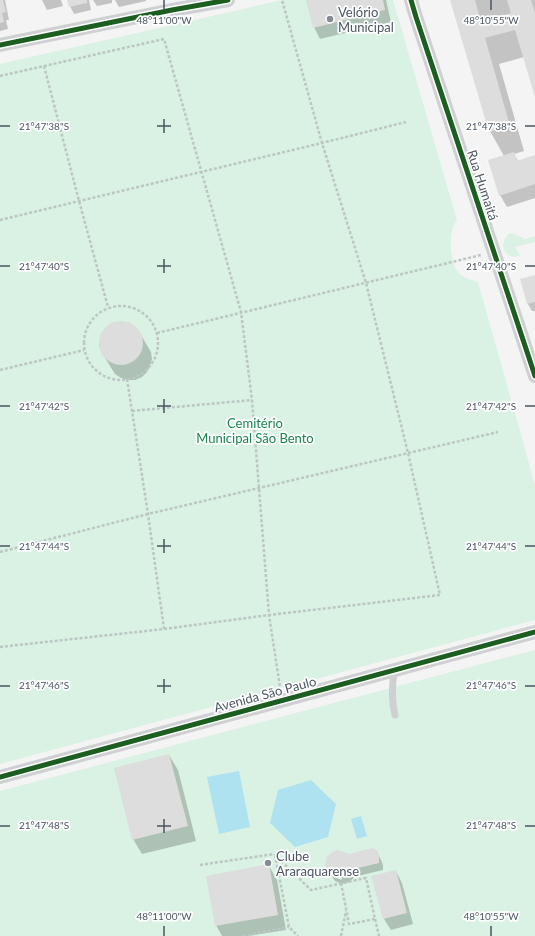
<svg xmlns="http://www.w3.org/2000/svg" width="535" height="936" viewBox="0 0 535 936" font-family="Lato,sans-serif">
<rect width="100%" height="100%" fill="#f4f4f4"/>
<path fill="#d9f2e3" d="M282 0H393L457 220C455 223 452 227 452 231 449 242 451 263 458 272 463 278 471 280 478 282L535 485V620L0 764V64Z
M510 233H512L525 239 535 236V242L515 247 520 256C504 260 497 243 510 233Z
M535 650V936H0V791Z"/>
<path fill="#aee2f0" d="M239 771 250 827 219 834 207 777Z
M311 780 336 804 328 837 295 847 270 823 278 790Z
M361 816 367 836 357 839 351 819Z"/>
<path fill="#0003" d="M0 0H5L9 20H6L8 29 0 31Z
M42 0H61L63 6 47 10Z
M68 0H89L91 10 74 14 70 6Z
M93 0H112V3L97 6Z
M115 0H146V1L119 7Z
M307 0H386L391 22 320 39 314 27Z
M451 0H535V95L524 57 499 64 524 151 514 154 518 161 535 156V198L507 207 500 195 504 156 490 131Z
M535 276V311H532L528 304Z
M119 322H127L133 325 138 330 151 352 152 359 150 366 147 372 142 377 135 380H128L121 378 115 374 102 353 99 346 100 339 102 333 107 327 112 323Z
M169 755 178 770 196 841 142 854 133 839Z
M377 852 381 860 383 865V870L354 877 350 882 342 884 335 881 331 875 341 880 342 878 329 872 349 855Z
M269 866 277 880 286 930 248 936H222L216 925Z
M396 871 402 883 413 924 391 930 384 919Z"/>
<path fill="#ddddde" d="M0 0H3L6 12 2 13 4 22 0 23Z
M67 0H87V3L69 7Z
M306 0H383L385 10 313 28Z
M450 0H475L481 22 511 13 507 0H531L535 13V97L515 30 485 38 510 126 489 132Z
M514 152 517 161 535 155V184L499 196 488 160Z
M535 275V302L527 304 520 279Z
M99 343a22 22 0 1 1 44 0a22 22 0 1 1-44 0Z
M169 754 188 826 132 840 114 768Z
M373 848 378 851 379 857V863L350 870 345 875 341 877H337L333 876 329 873 327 870 325 865 327 857 330 854 334 851 338 850 342 851 349 854Z
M269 864 278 915 215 926 206 876Z
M396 870 407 913 383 919 371 876Z"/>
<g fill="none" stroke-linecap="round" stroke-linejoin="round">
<path stroke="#bcc7c4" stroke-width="2.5" stroke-dasharray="3 2" stroke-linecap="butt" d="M44 66 79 201 108 307
M0 76 164 39 241 312 252 400 269 615 280 687
M0 220 322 143 406 122
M84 343a37 37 0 1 1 74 0a37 37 0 1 1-74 0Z
M157 333 481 255
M0 370 84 350
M127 379 148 514 164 629
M132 411 252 400
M0 552 148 514 259 488 498 432
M0 647 164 629 269 615 440 595 408 453 366 283 322 143 282 0
M275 855 289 927 298 936
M200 865 274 854 311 890 366 878 375 919 349 924 341 883
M375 919 379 936
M243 936 289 927
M341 936 346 911"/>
<path stroke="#ced0d2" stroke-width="7" d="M394 671C392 686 391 700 395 715"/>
<path stroke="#ced0d2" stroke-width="14" d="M411 0 416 17 535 376
M0 45 172 10 228 0
M0 777 535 632"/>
<defs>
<path id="cycleway" d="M411 0 416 17 535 376
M0 45 172 10 228 0
M0 777 535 632"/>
</defs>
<use href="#cycleway" stroke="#fff" stroke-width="8"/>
<use href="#cycleway" stroke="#1b5e20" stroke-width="5"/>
</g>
<path fill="none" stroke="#4a5661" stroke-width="1.5" d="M164 0V10M491 0V10M164 119V133M0 126H10M157 126H171M525 126H535M164 259V273M0 266H10M157 266H171M525 266H535M164 399V413M0 406H10M157 406H171M525 406H535M164 539V553M0 546H10M157 546H171M525 546H535M164 679V693M0 686H10M157 686H171M525 686H535M164 819V833M0 826H10M157 826H171M525 826H535M164 926V936M491 926V936"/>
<g fill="#868d94" stroke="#fff" stroke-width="1.5">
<circle cx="330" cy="19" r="4"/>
<circle cx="268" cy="863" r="4"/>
</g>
<g text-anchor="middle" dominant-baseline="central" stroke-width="3.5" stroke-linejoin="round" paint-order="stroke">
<g font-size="13" fill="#4a5661" stroke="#fff" text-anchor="start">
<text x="338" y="12">Velório<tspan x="338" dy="15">Municipal</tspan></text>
<text x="276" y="856">Clube<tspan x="276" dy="15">Araraquarense</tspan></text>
</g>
<g font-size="13" fill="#4a5661" stroke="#fff">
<text transform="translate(483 185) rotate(72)">Rua Humaitá</text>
<text transform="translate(265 694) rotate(-15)">Avenida São Paulo</text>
</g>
<g font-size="13" fill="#17864f" stroke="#fff">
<text x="255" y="423">Cemitério<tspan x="255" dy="15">Municipal São Bento</tspan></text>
</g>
</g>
<g font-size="10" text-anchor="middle" fill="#4a5661" stroke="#fff" stroke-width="3.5" stroke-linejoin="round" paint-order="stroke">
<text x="164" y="24">48°11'00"W</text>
<text x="491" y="24">48°10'55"W</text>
<text x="44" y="130">21°47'38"S</text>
<text x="491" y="130">21°47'38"S</text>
<text x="44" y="270">21°47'40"S</text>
<text x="491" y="270">21°47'40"S</text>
<text x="44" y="410">21°47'42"S</text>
<text x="491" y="410">21°47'42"S</text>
<text x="44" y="550">21°47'44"S</text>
<text x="491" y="550">21°47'44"S</text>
<text x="44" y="689">21°47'46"S</text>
<text x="491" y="689">21°47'46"S</text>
<text x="44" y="829">21°47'48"S</text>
<text x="491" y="829">21°47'48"S</text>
<text x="164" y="920">48°11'00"W</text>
<text x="491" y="920">48°10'55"W</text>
</g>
</svg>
